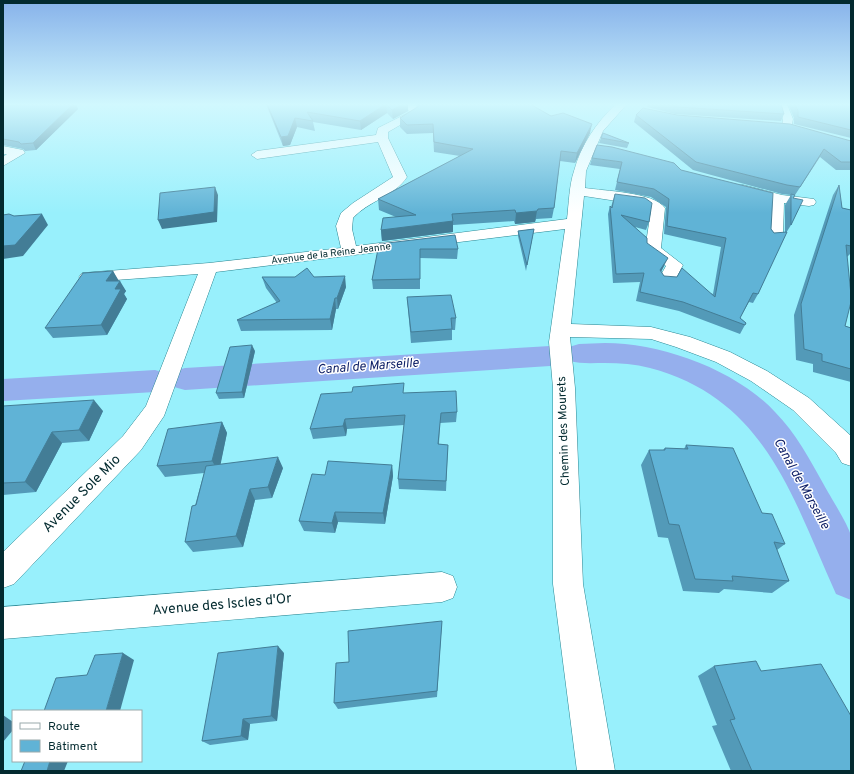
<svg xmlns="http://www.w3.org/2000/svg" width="854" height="774" viewBox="0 0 854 774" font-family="Overpass,sans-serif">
<rect width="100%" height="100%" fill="#98f0fc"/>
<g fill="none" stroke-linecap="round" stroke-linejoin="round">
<path fill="#95afed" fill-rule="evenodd" d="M605 343C662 343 736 370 775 412 796 433 810 460 824 485 830 496 849 526 851 536 854 554 851 582 851 600L836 594C792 497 766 399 650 368 635 364 620 363 605 363 592 363 581 364 569 361L564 354 569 347 579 344Z
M550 346 560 349 565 356 560 363 550 366 185 390 174 387 170 379 174 371 185 368Z
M155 370 166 373 170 381 166 389 155 392 3 401V379Z"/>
<defs>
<path id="minor" d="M404 104H415L421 113 388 132V138L407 177C395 196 368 201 353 218L352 229 356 246 567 219C569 203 569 186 574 171 581 145 596 123 616 104H627L603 131 586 171 585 188C604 191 654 192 665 208L661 248 683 265 673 284 667 285 661 284 658 280 666 266 645 250 651 210 643 205 584 196 571 324 651 327 690 337 730 352 767 371 809 398 851 436V466L842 463 836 453 793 410 751 381 716 362 676 347 651 339 570 337 575 388 583 584 615 771H577L553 584V388L549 342 565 229 216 272 164 416 141 450 14 584 3 588V552L123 436 146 406 198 274 88 282 82 281 79 277 82 273 209 263 341 248 336 226 341 213 353 203 393 177 378 142 257 159 251 155 257 151 376 135 378 128 410 112Z
M777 104H787L793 119 791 129H783L782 127 783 119Z
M3 146 23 150 25 153 3 166V157L7 154H3Z
M743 185 782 195 814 199 816 202 814 205 809 206 784 203 783 237 781 240H769L767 237 770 200 738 192 736 189 738 186Z
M442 572 453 576 457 587 453 598 442 602 3 639V607Z"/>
</defs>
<use href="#minor" stroke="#2a8793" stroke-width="1"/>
<use href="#minor" fill="#fff" fill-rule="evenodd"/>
</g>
<path fill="#539ab8" d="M266 104H408V111L393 119 387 113 361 130 313 122 315 131 297 127 290 145 283 146Z
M417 104H530L551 116 590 133 575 163 560 161 554 208 552 218 536 219 535 222 515 224 514 221 453 225V232L382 241 381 230 396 217 379 210 378 199 460 156 434 152 433 133 407 134 400 127V118L418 107Z
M648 104H781L784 114 781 121 675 114 647 107Z
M788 104H851V138L794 124V118Z
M3 106 78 109 36 150 25 151 23 149 3 145V146Z
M636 115H677L851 141V170H836L820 157 795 195 794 198 791 225 786 233 758 294 753 303 749 302 740 318 746 323 740 334 679 311 636 301 640 282 613 283 608 214 610 206 611 207 615 194 649 222 646 230 635 227 647 243 664 266 661 272 664 276 713 294 721 247 664 234 666 207 651 197 615 190 620 169 590 165 592 158 681 170 771 229 774 233H785V205L791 195 782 194 693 170 634 122Z
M601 138 629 143 627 148 599 143Z
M839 185 842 208 851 210V253L847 257 845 326 851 328V382L813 372V364L796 360 794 315 833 195Z
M534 229 526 271 518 236V231Z
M379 244 458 249 457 259 420 258V289H373L372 280Z
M113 271 118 281 126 291 124 294 127 299 107 335 53 338 45 328Z
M262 277H314L346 287 338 309H336L332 330 241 331 237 320 277 303 266 288Z
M407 297 456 318 455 330H452V340L411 343Z
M255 351 244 398 219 399 216 393Z
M404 393 457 412 456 422 440 423 439 444 448 445 446 491 399 489 398 479 404 425 347 429 346 436 313 439 310 429Z
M3 406 103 411 89 441 62 443 36 492 3 495Z
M222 422 227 433 220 465 283 468 272 498 255 500 243 547 193 552 185 542 204 473 165 477 157 466Z
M686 445 762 513 785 544 777 550 789 581 772 593 724 589 719 593 683 591 668 538 658 537 641 465 649 450H663L665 448 684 449Z
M392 465 393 476 385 524 338 522 335 533 304 531 299 521 325 475Z
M442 621 437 697 338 709 334 703 349 662Z
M284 653 277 721 250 724 248 740 210 745 202 741Z
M714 666 761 671 851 771H731L712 726 717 725 698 676Z"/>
<path fill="#437d96" d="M73 104H76L78 109 36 150 33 143Z
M386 104 387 113 361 130 360 121Z
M404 104H408V111L393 119 392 110Z
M295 118 297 127 290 145 283 146 281 137Z
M592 124 590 133 575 163 577 153Z
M215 187 218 195 217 222 162 229 158 220Z
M537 211 535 222 515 224 516 213Z
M42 214 48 225 23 256 3 259V246Z
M453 221V232L382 241 381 230Z
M668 258 664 266 657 279 660 270Z
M113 271 119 281H106Z
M345 276 346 287 338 309 337 298Z
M120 281 126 291 124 294 127 299 107 335 101 325 115 289Z
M335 298 336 309 332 330 330 319Z
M252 345 255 351 244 398 242 392Z
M94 400 103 411 89 441 79 430Z
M345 419 347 429 346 436 343 426Z
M222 422 227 433 219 472 212 461Z
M52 432 62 443 36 492 25 482Z
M278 457 283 468 272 498 268 487Z
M392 465 393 476 385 524 383 513Z
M250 489 255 500 243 547 236 536Z
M335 512 338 522 335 533 332 523Z
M278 646 284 653 277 721 271 716Z
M123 653 134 660 120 711H106Z
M3 715 13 722V730L3 742Z
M243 719 250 724 248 740 241 736Z
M50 761H68L64 771H47Z"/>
<path fill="#60b3d6" stroke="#437d96" d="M35 104H73L33 143 21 144 19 142 3 139V106Z
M267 104H386L360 121 307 112 313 121 295 118 288 136 281 137Z
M386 104H404L392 110Z
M422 104H530L551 116 563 113 592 124 577 153 561 151 554 208 538 209 537 211 516 213 515 210 452 214 453 221 381 230 383 218 416 215 378 199 473 149 434 142 433 124 407 125 400 118Z
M668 104H781L784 114 678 107Z
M795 104H851V130L798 117V111Z
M643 108 677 115 790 124 851 141V162H841L824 149 800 187 787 185 696 162 636 115Z
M603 133 629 143 601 138Z
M597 145 612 147 674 163 681 170 773 193 771 229 774 233 787 232 758 294 753 293 740 318 746 323 745 325 683 302 640 292 644 273 616 274 610 206 612 208 615 194 645 198 652 203 649 222 621 215 647 238V243L668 258 660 270 664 276 677 277 682 268 715 297 726 238 667 226 669 199 654 189 617 182 622 162 592 158Z
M839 185 842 208 851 210V246L846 245 851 295V302L845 326 851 328V369L822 361V354L804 349 801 304Z
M215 187 214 212 158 220 160 193Z
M791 194 795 195 793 198 803 200 791 225Z
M9 214 14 216 42 214 15 245 3 246V215Z
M534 229 527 265 518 231Z
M455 235 458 249H420V279L372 280 379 244Z
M307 268 314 277 345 276 337 298H335L330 319 237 320 280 301 262 277H295Z
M113 271 106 281H120L115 289H121L101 325 45 328 83 273Z
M451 295 456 318H451L452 329 411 332 407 297Z
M252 345 242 392 216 393 230 347Z
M404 383 403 393 456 391 457 412 441 413 438 444 448 445 446 481 398 479 405 415 345 419 343 426 310 429 321 394 352 392 353 387Z
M94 400 79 430 52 432 25 482 3 483V406Z
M222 422 212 461 157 466 168 429Z
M686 445 733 448 762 513 772 514 785 544 774 542 789 581 732 576 733 581 695 579 679 525 669 524 649 450H665V448L688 449Z
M278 457 268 487 250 489 236 536 185 542 192 506 196 505 206 466Z
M328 461 392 465 383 513 335 512 332 523 299 521 312 474 325 475Z
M442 621 437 691 334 703 336 663 349 662 348 631Z
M278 646 271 716 243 719 241 736 202 741 218 653Z
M123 653 106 711H44L56 678 87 675 95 655Z
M756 661 761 671 821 664 851 716V771H752L730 720 735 719 714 666Z
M25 761H50L47 771H21Z"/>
<linearGradient id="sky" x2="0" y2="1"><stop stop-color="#87b2ea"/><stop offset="0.49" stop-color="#d1f8fe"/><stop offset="1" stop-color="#d1f8fe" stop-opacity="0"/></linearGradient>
<rect width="854" height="213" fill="url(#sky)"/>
<g text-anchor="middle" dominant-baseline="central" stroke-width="3" stroke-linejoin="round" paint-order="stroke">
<g font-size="10" fill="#032a2f" stroke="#fff">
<text transform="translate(331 254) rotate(-7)">Avenue de la Reine Jeanne</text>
</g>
<g font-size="12" fill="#032a2f" stroke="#fff">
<text transform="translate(564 431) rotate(-92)">Chemin des Mourets</text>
</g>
<g font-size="13" font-style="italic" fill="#0f2067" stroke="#fff">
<text transform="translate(368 367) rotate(-4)">Canal de Marseille</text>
<text transform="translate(801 484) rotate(61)">Canal de Marseille</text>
</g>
<g font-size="14" fill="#032a2f" stroke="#fff">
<text transform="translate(82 494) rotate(-45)">Avenue Sole Mio</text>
<text transform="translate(222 605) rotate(-5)">Avenue des Iscles d'Or</text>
</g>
</g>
<rect width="854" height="774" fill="none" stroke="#032a2f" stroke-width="8"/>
<rect x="12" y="710" width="130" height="52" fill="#ffffff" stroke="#9aaaac"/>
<rect x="20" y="723" width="20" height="6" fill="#ffffff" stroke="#9aaaac"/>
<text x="48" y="730" font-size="12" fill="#032a2f">Route</text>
<rect x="20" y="740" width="20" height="12" fill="#60b3d6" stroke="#9aaaac"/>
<text x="48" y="750" font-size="12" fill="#032a2f">Bâtiment</text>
</svg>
